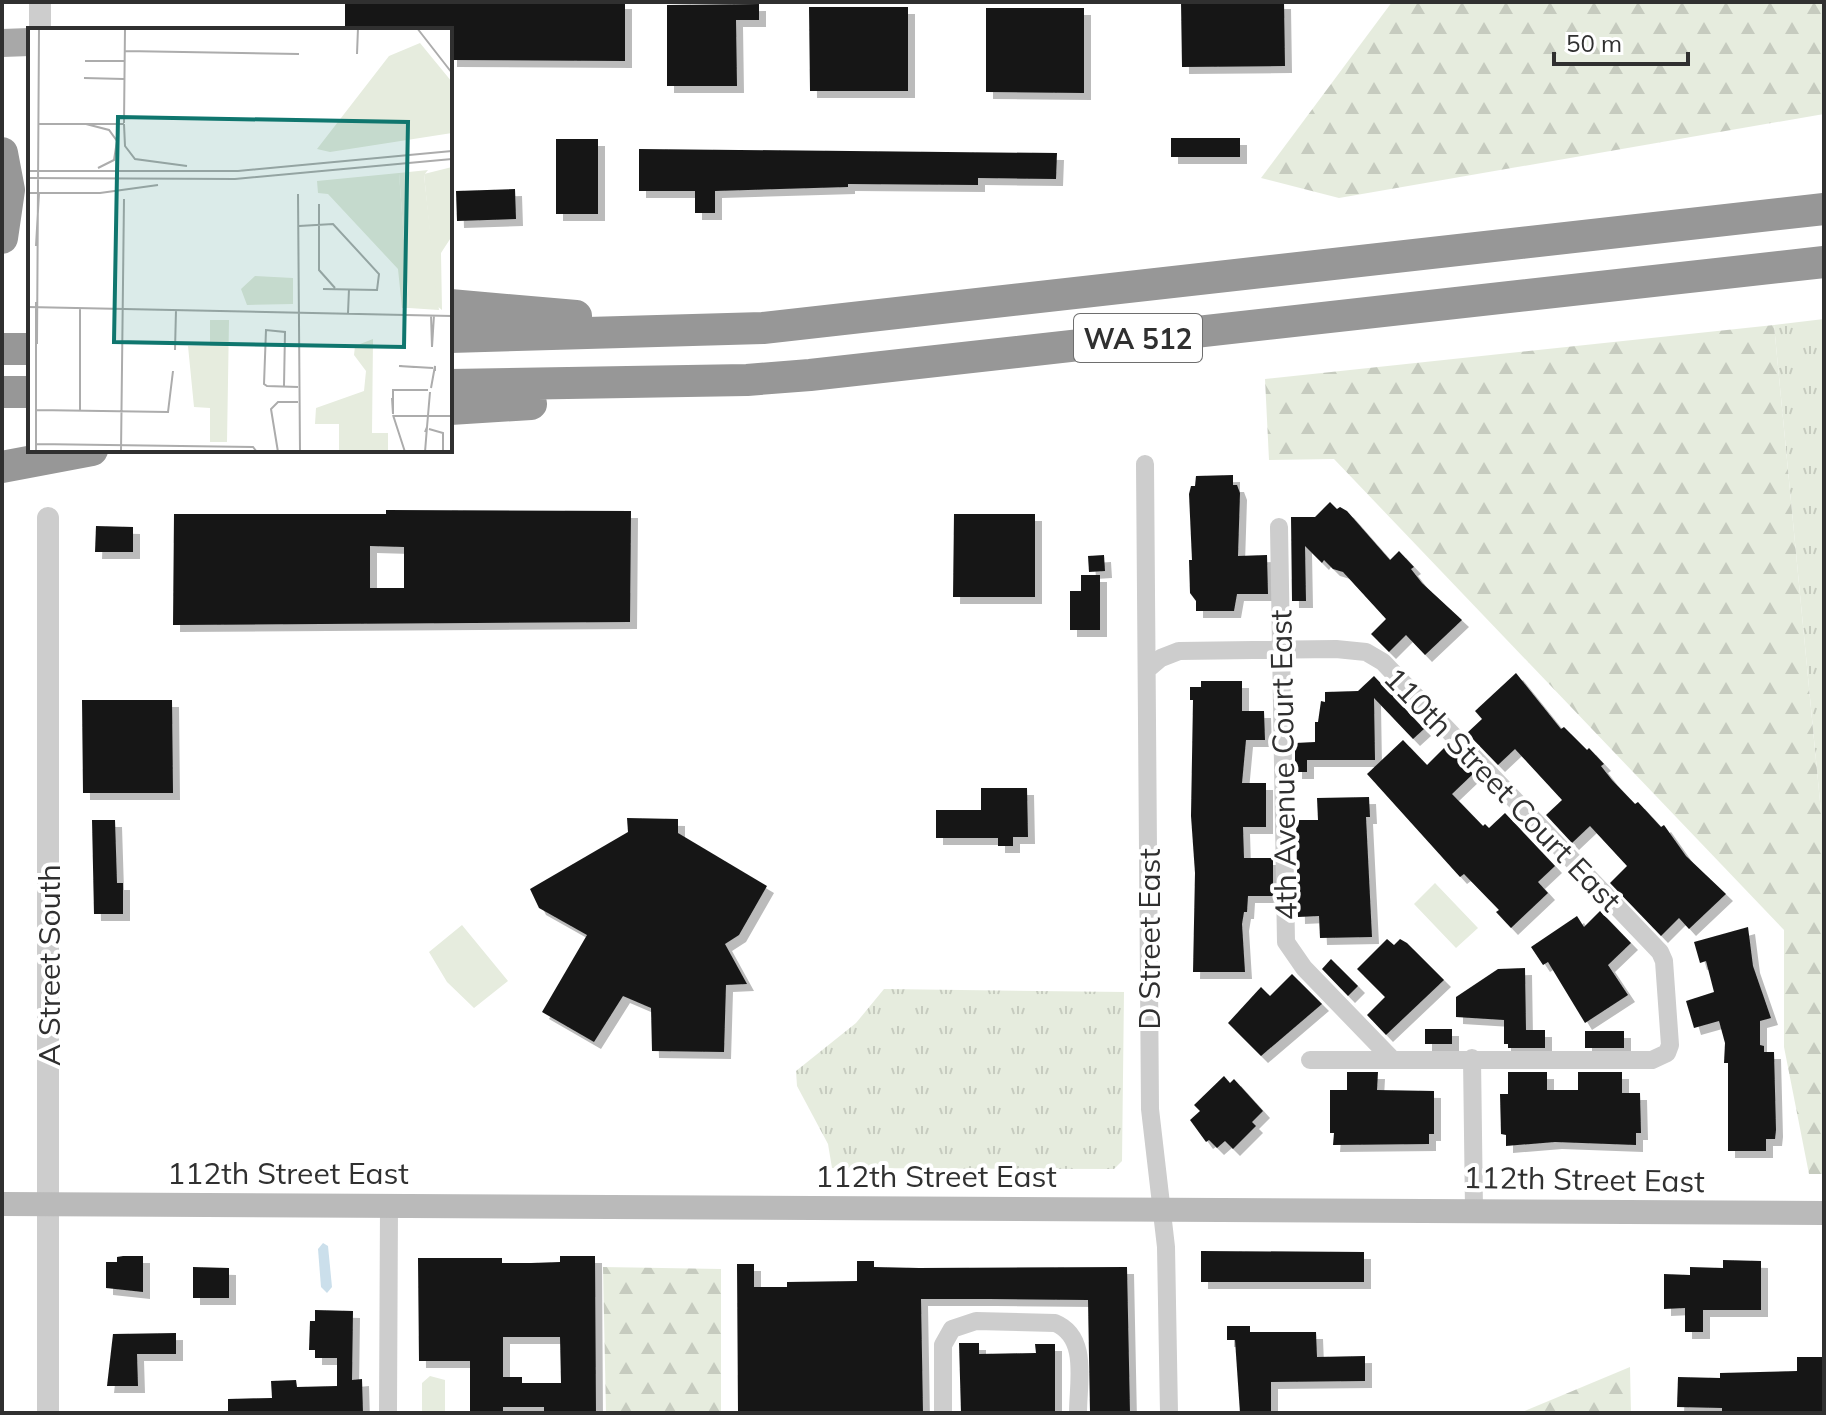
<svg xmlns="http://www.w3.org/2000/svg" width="1826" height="1415" viewBox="0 0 1826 1415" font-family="Mulish,sans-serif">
<defs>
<pattern id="grass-tufts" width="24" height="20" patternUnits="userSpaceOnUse" patternTransform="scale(2)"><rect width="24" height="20" fill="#e6ecde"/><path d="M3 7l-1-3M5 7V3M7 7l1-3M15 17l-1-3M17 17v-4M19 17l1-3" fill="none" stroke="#c6cbbf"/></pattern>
<pattern id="forest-firs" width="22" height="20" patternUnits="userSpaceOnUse" patternTransform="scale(2)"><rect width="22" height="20" fill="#e6ecde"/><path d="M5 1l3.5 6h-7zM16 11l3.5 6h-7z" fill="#c6cbbf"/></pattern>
<filter id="shadow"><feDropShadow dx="7" dy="7" stdDeviation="0" flood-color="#0004"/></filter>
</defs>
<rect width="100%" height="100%" fill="#fff"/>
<path fill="url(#grass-tufts)" d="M1824 319V843L1774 325Z
M884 989 1124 992 1122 1161 1114 1169 832 1168 828 1144 797 1086 796 1071 856 1023Z"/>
<path fill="url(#forest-firs)" d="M1392 2H1824V114L1339 198 1261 178Z
M1774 325 1824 843V1174H1809L1784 1047V930L1334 459 1269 460 1265 379Z
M603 1267 721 1269V1413H606Z
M1630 1367 1631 1413H1520Z"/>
<path fill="#e6ecde" d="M1435 883 1478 928 1456 948 1414 904Z
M462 925 508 981 474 1008 447 982 429 952Z
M430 1376 445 1380V1413H422V1383Z"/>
<path fill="#cbdfeb" d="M323 1243 328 1246 332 1287 327 1293 321 1287 318 1249Z"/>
<path fill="#171717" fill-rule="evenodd" filter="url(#shadow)" d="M345 2H625V61L450 60V30H345Z
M1181 2H1284L1285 66 1182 67Z
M759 4V20H736L737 86H667V5Z
M809 7H908V91H810Z
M986 8H1084V93L986 92Z
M1171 138H1240V157H1171Z
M556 139H598V214H556Z
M639 149 1057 153 1056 179 978 178V185L848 184V187L715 191V213H695V191H639Z
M515 189 516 219 457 221 456 191Z
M1233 475V485H1237L1240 493 1238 556 1267 555 1268 594H1237L1234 611H1196V601L1190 593 1189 560H1192L1189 494 1191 486H1195L1196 476Z
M1330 502 1337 509 1340 507 1347 511 1390 560 1399 551 1414 567 1411 569 1422 583 1462 620 1425 655 1406 635 1389 652 1371 634 1386 619 1343 572 1333 569 1324 560 1322 563 1305 546 1306 601H1292L1291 517H1315Z
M386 510 631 511 630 622 173 625 174 514H386ZM370 546 404 547V588H370Z
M954 514H1035V597H953Z
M96 526 133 527V552H95Z
M1104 555 1105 571 1089 572 1088 556Z
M1081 575H1100V630H1070V591H1081Z
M1516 673 1561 729 1564 727 1587 750 1589 748 1604 764 1601 766 1612 780 1635 804 1638 802 1661 827 1664 825 1686 856 1726 894 1689 929 1679 918 1661 936 1610 883 1627 866 1590 826 1572 843 1546 815 1562 800 1515 749 1498 765 1467 733 1482 719 1475 711Z
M1374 676 1424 729 1413 739 1374 698 1375 760H1307V772H1295V743L1315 742V722H1318L1321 701 1325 702V692L1358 691Z
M1201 681H1242V711H1264L1265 740H1246L1242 783H1266V827H1243L1244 858H1273V896H1248L1247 912H1244L1242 924 1245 972H1193L1195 873 1191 816 1193 700H1190V687H1201Z
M82 700H172L173 793H83Z
M1403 740 1427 765 1446 746 1473 774 1452 794 1483 826 1485 824 1489 828 1505 813 1555 866 1538 882 1548 893 1511 928 1496 912 1499 910 1464 874 1460 877 1367 774Z
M981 788H1027L1028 837H1013V846H998V838H936V810H981Z
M1369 797 1370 817H1366L1372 937 1320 938 1319 916 1298 917 1296 820H1318L1317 798Z
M627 818 678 819V833L767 886 739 935 725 944 747 984 726 985 724 1052 652 1051 651 1008 623 996 594 1042 542 1012 587 935 539 908 530 889 628 832Z
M92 820H115L117 883H123V914H94Z
M1600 911 1631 943 1608 965 1628 995 1585 1023 1548 962 1543 965 1531 947 1577 916 1584 927Z
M1748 927 1753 966 1771 1018 1760 1021V1045L1764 1046V1052H1774L1776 1130 1775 1139H1766V1151H1728V1063H1724L1725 1043 1719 1021 1694 1028 1686 1001 1714 992 1706 961 1700 963 1694 942Z
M1387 939 1394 945 1400 939 1407 943 1444 980 1386 1035 1367 1015 1385 997 1357 969Z
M1331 959 1358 986 1348 996 1322 969Z
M1525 968 1526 1030H1545V1048H1508V1044H1504V1020L1456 1017V997L1498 969Z
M1292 974 1322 1004 1261 1056 1228 1023 1261 987 1270 996Z
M1425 1029H1452V1044H1425Z
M1585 1031H1624V1048H1585Z
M1347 1072H1378L1377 1090 1434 1091V1134H1429V1144L1333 1145 1334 1133H1330V1090H1347Z
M1508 1072H1547V1090H1578V1072H1622V1093H1640L1641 1133H1636V1145L1555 1142 1506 1146V1135L1501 1134 1500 1094H1508Z
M1224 1076 1230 1083 1234 1079 1263 1111 1252 1122 1256 1126 1233 1149 1225 1141 1217 1148 1209 1140 1206 1142 1190 1120 1200 1111 1194 1105Z
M1201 1251 1364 1252V1282H1201Z
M123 1256H143V1292L106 1288V1262H117V1257Z
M560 1256H595L596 1413H544V1407H503V1413H470V1361H419L418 1258H502V1263H531L560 1262ZM503 1337H560L561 1383H522V1377H503Z
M1723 1260 1761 1261V1310H1703V1332H1685V1308L1664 1309V1274L1690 1275V1267L1723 1268Z
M857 1261H874V1267L919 1268 1127 1267 1130 1413H1090L1088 1300 989 1299H921L923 1413H738L737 1264H754V1287H787V1282L857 1281Z
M193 1267 229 1268V1298H193Z
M315 1310 353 1311 352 1380 362 1379 363 1413H228V1399L272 1398 271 1381 296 1380 297 1387 337 1386V1358H315V1350H309L310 1321H315Z
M1227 1326H1250V1332H1316L1317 1357 1365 1356V1381L1271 1382V1413H1240L1235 1340H1227Z
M176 1333V1354H137L138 1386H107L113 1334Z
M959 1343H979V1354L1036 1353 1035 1344H1055V1413H961Z
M1797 1357H1824V1413H1722V1408L1677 1407 1678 1377 1720 1378V1373L1797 1371Z"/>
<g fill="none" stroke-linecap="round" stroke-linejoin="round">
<path stroke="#cdcdcd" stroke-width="18" d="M1145 464 1150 1109 1166 1247 1169 1413
M1279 527 1286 942 1304 968 1391 1058
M1148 669 1161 658 1179 651 1336 649 1366 652 1383 662 1660 952 1664 961 1670 1045 1667 1053 1652 1060H1310
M1472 1058 1474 1210
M388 1413 389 1206
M943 1413V1345L952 1329 976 1321 1055 1323C1089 1337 1078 1382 1078 1413"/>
<path stroke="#cdcdcd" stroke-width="22" d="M40 2V30
M48 518V1413"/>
<path stroke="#bababa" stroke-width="24" d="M2 1204 1824 1213"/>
<path stroke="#a8a8a8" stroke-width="28" d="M2 43 30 42"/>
<path stroke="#979797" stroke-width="32" d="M2 153 9 190 2 238
M450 305 576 316
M450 337 763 328 1824 209
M2 349H30
M450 385 747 380 810 375 1824 262
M2 392H30
M450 409 531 404
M2 467 92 450"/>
</g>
<g text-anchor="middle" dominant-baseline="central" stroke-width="8" stroke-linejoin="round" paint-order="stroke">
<rect fill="#fff" stroke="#6e6e6e" stroke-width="2" x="1074" y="314" width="128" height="48" rx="6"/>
<g font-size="28" font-weight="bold" fill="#303030">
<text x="1138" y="338">WA 512</text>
</g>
<g font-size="30" fill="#303030" stroke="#fff">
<text transform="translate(1283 765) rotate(-91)">4th Avenue Court East</text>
<text transform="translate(1503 789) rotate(46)">110th Street Court East</text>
<text transform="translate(1149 939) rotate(-90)">D Street East</text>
<text transform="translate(49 965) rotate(-90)">A Street South</text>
<text x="288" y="1173">112th Street East</text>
<text x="936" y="1176">112th Street East</text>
<text transform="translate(1584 1179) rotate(1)">112th Street East</text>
</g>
</g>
<g transform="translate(28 28)">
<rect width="424" height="424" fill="#fff"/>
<path d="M400 142 396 147 411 282 381 280 371 145ZM227 248 265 250V276L219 277 213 261Z" fill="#e6ecde"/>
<path d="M392 15 424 54V105L302 124 289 121 361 28ZM424 139V208L413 225 414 282 409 278 396 146ZM371 145 381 280H374L370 241 300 166 290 165 289 153ZM182 292H201L199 414H182V380L166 379 160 318H182ZM345 311 344 405H360V424H311V396H287L288 380 336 363 338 343 326 327 327 318Z" fill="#e6ecde"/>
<path fill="none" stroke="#acacac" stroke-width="2" d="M389 0 424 45M97 23 271 26M329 26 330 0M57 33H96M56 50 96 51M96 95 97 0M11 96H96M58 96 81 102 89 113 86 132 70 140M96 96 97 118 107 131 159 138M0 143H210L424 123M0 150 207 151 424 131M0 165H72L130 157M270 166 272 424M291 176V242L307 260M271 198 305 196 351 246 349 262 295 261M8 218 11 165M8 274V424M0 279 424 288M52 280V383M320 285 321 261M403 287 404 319 406 287M9 316 11 0M147 322 148 282M386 339 371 338 405 340M256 358 257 304 238 302 236 356 239 358 270 359M403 360 407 338V343M364 370 365 386V362H400M8 382 140 384 145 343M365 387 377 424M365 388H424M399 399 402 364M401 401 415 405V424M397 404 399 399 397 424M8 416 225 419 229 424M93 424 96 171M250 424 243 381 250 374H270"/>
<path fill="#0f766e" fill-opacity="0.15" stroke="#0f766e" stroke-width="4" d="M90 89 380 94 376 319 86 314Z"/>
<rect width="424" height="424" fill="none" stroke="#303030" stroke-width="4"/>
</g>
<rect width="1826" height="1415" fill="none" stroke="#303030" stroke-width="8"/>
<path d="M1554 52v12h134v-12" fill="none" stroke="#303030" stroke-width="4"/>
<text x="1566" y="52" font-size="24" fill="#303030" stroke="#ffffff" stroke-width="6" paint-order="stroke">50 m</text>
</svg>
